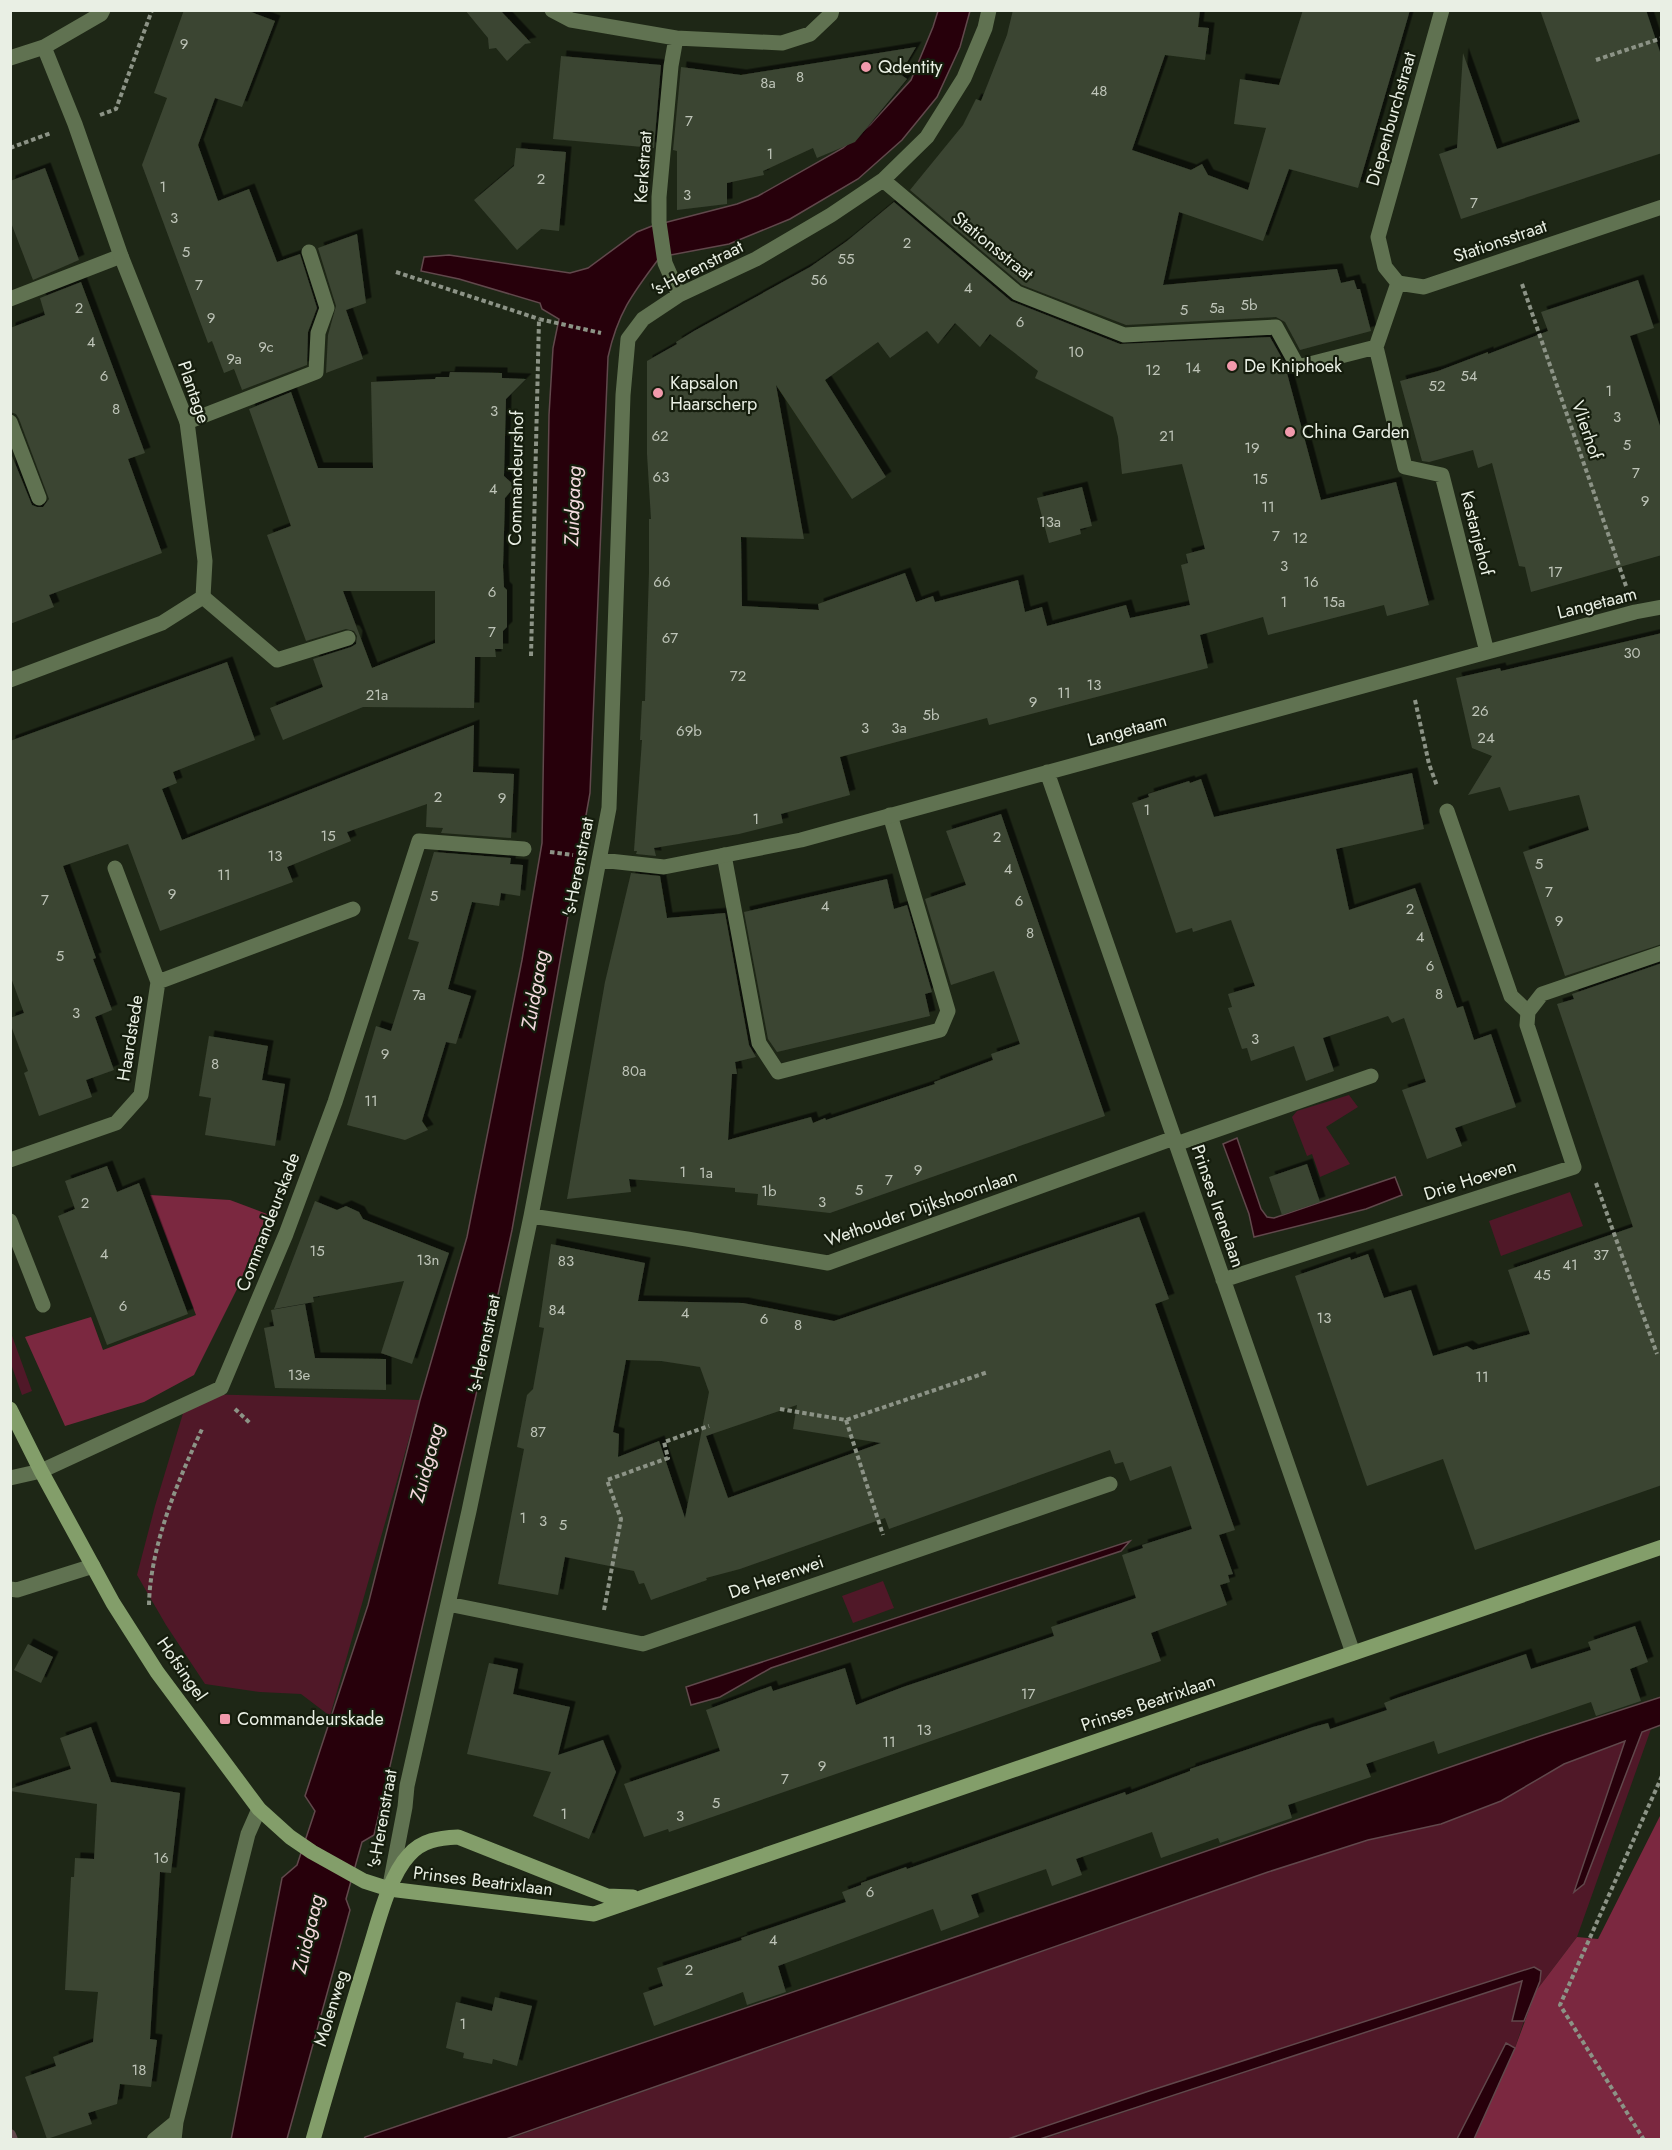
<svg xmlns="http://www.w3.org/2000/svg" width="1672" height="2150" viewBox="0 0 1672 2150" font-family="Jost,sans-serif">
<defs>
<filter id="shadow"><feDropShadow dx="5.5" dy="-5.5" stdDeviation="0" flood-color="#0009"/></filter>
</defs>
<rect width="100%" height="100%" fill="#1e2716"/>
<path fill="#501828" d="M1349 1095 1358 1107 1326 1127 1350 1164 1320 1177 1312 1154 1307 1156 1292 1117 1297 1111Z
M1570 1192 1583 1226 1501 1256 1489 1221Z
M11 1333 32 1391 22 1395 11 1364Z
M200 1394 420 1400 330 1716 301 1694 260 1692 205 1684 166 1625 137 1575 155 1506 184 1410Z
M883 1581 894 1608 853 1623 842 1596Z
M1651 1729 1577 1937 1536 1991 1541 1971 1149 2091 1008 2139 506 2140 1268 1872 1368 1840 1441 1824 1501 1801 1564 1764 1626 1741 1575 1891 1584 1884 1642 1732Z
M1523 1980 1513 2021H1524L1515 2048 1506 2044 1457 2139 1040 2140Z"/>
<path fill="#7b2840" d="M150 1195 230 1200 267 1214 238 1287 194 1375 144 1402 65 1426 25 1337 91 1317 103 1350 196 1315Z
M1661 1814V2139L1469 2140 1506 2043 1515 2048 1536 1991 1577 1937 1598 1939Z"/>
<path fill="#27000b" stroke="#61484c" stroke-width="1.5" d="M938 11H970L960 47 937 97 902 140 858 179 790 219 729 244 660 257C633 293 618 312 608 357L590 793 512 1230 479 1382 374 1835 362 1842 346 1899 350 1910 287 2139 231 2140 282 1878 297 1865 315 1811 305 1796 368 1605 420 1400 467 1237 522 960 542 843 549 415 553 348 559 319 542 309 540 303 459 279 421 271 424 257 449 255 570 273 588 268 637 232 652 226 737 204 758 196 843 148 870 125 911 80 933 27Z
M1237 1138 1261 1209 1267 1217 1274 1218 1395 1177 1402 1195 1366 1209 1254 1237 1249 1214 1223 1144Z
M1130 1541 1121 1551 771 1668 720 1697 691 1705 686 1687Z
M1661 1697V1725L1642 1732 1584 1884 1574 1892 1625 1741 1564 1764 1501 1801 1441 1824 1368 1840 1268 1872 506 2139H364L365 2137 1076 1896 1543 1735Z
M1534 1967 1541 1971 1540 1981 1524 2021H1512L1522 1981 1040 2139H1008L1149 2091Z
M1506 2043 1515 2048 1474 2139H1457Z"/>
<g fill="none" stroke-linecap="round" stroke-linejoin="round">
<path stroke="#61484c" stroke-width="12" d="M10 2135 12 2140"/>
</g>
<path fill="#3b4432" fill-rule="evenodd" filter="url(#shadow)" d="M184 10H246L275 21 242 107 215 98 198 145 218 201 249 189 277 262 300 254 317 308 308 332 307 365 242 390 234 369 224 373 212 341 208 343 142 165 167 98 154 93Z
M465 10H500L531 43 525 44 507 61 496 48 489 49 488 38Z
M1013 10H1200L1198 27 1209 28 1205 60 1165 55 1132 150 1191 170 1202 164 1208 175 1248 190 1266 128 1234 124 1240 79 1279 85 1303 10H1410L1358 188 1289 169 1263 241 1179 212 1163 285 1337 269 1341 283 1354 280 1357 289H1360L1371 331 1300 350 1285 322 1276 317 1126 325 1022 285 910 190 963 125 976 99 981 101 1007 35Z
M1540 10H1646L1662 58V153L1461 219 1439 154 1457 148 1463 53 1497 149 1580 122Z
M916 47 900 74 907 79 855 142 817 158 813 148 763 171 764 175 727 183V204L677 210V151L673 150 681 67 741 75Z
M561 56 661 65 654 148 553 139Z
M516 148 566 152 559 231 541 229 517 250 474 200 514 166Z
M45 168 79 260 33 280 10 220V181Z
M894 202 1011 301 1120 344 1270 337 1284 362 1321 500 1396 482 1429 605 1387 616 1384 605 1268 635 1263 617 1200 635 1208 668 989 725 987 718 840 757 850 795 781 814 783 823 739 834 654 848 656 856 636 854 637 851H634L642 740H640L642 701H645L649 572V519H651L647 454V361L677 344 676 342 694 331 810 267 847 241ZM955 323 980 347 990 334 1038 371 1035 378 1113 417 1118 437 1122 474 1182 464 1205 549 1186 554 1188 563 1181 565 1190 605 1130 618 1126 605 1047 626 1042 607 1025 612 1018 580 935 602 933 596 916 602 905 573 818 604 819 610 742 606 741 537 804 539 776 385 852 499 886 477 825 380 878 342 890 358 927 331 938 344Z
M357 234 366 303 346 310 363 359 326 373 328 335 336 306 318 248Z
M1638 280 1654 328 1630 336 1662 432V555L1531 592 1525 567 1519 566 1492 463 1478 468 1473 450 1429 462 1422 461 1400 381 1438 371 1488 352V354L1548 331 1541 312Z
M81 282 145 453 128 459 162 553 49 595 54 607 10 624V451L32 505 37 507H43L49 499 19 419 16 414 10 412V328L45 315 40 298Z
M450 372 502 373V378L526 379 506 399 504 476 515 486 505 498 503 567 504 587 507 590V627L503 631V649H495L496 657H475L474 708 363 707 283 740 270 708 323 687 313 659 351 647 356 644 357 636 354 631 346 629 306 641 267 535 291 526 249 409 291 392 318 468H373L371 382 435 379 436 377H449ZM343 591H435V643L372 668Z
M1082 487 1092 526 1080 529 1081 534 1049 543 1037 498Z
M1662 633V944L1565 976 1523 852 1589 830 1579 795 1509 811 1500 787 1468 795 1492 756 1472 748 1456 678 1500 668 1501 671Z
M227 662 255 740 173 772 177 783 162 789 182 840 474 725 473 772 514 774 511 838 441 833 443 828 426 827 427 804 347 832 351 841 287 867 293 882 160 931 128 844 63 866 96 958 93 959 112 1010 95 1017 114 1070 86 1080 92 1097 39 1116 24 1073 28 1071 10 1023V1018L24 1013 10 975V741Z
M1412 773 1424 829 1336 849 1349 910 1415 888 1457 1008 1463 1006 1474 1040 1491 1034 1516 1107 1455 1128 1462 1146 1427 1159 1402 1090 1426 1082 1404 1018 1392 1023 1388 1016 1323 1038 1334 1071 1306 1081 1294 1046 1251 1061 1247 1048 1242 1049 1228 1008 1232 1007 1228 994 1255 986 1231 920 1193 932 1192 928 1176 933 1132 803 1149 797 1148 794 1189 781 1190 783 1201 779 1214 817Z
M1001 814 1105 1116 830 1213 757 1205 758 1194 735 1192V1188L629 1179 631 1192 567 1199 605 982 631 873 660 876 667 918 725 913 749 1045 756 1057 735 1062 737 1074H732L728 1140 811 1117 813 1123 825 1118 826 1120 935 1084 934 1082 993 1060 991 1054 1020 1044 994 971 951 985 925 899 966 885 946 831Z
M434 852 511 858 510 864 523 865 520 896 501 893 499 906 472 902 448 989 471 996 456 1044 446 1042 422 1121 428 1130 405 1140 347 1125 376 1026 391 1031 419 942 408 939Z
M887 879 894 909 907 905 932 992 925 994 930 1016 777 1052 768 1039 744 912Z
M1662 963V1485L1475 1550 1443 1459 1367 1486 1295 1276 1350 1257 1351 1260 1368 1254 1384 1298 1411 1290 1433 1356 1467 1346 1473 1350 1530 1334 1508 1270 1633 1227 1557 1004 1574 999 1572 994Z
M209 1036 268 1046 262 1080 285 1084 275 1146 205 1135 211 1098 199 1096Z
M1307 1164 1320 1202 1282 1215 1269 1177Z
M107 1166 117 1192 139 1183 188 1314 107 1345 58 1216 75 1209 65 1181Z
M315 1201 337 1210 346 1206 359 1212 363 1219 449 1253 412 1364 381 1353 404 1281 313 1297 314 1302 274 1309Z
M1139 1217 1169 1299 1155 1304 1235 1530 1219 1535 1233 1574 1228 1575 1230 1582 1220 1585 1227 1605 1151 1633 1161 1661 669 1832 668 1829 644 1837 624 1784 720 1751 706 1710 771 1686 773 1691 845 1668 856 1705 903 1687 1054 1636 1051 1627 1136 1598 1122 1555 1143 1548 1142 1545 1192 1529 1171 1466 1130 1481 1123 1462 1115 1464 1110 1450 889 1529 885 1518 740 1569 706 1578 707 1580 651 1600 644 1583 639 1584 634 1571 565 1557 558 1595 498 1584 524 1449 517 1447 527 1395 533 1389 544 1328 539 1327 551 1244 645 1263 638 1301 743 1303 834 1321ZM626 1360 661 1361 700 1367 709 1392 685 1518 659 1441 618 1457 619 1434 613 1432ZM797 1405 793 1429 881 1443 728 1498 706 1436Z
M305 1304 315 1358 386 1359V1390L275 1388 264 1328 274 1326 271 1310Z
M1635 1626 1648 1662 1630 1669 1641 1701 1596 1716 1591 1702 1438 1754 1434 1741 1366 1764 1371 1777 1288 1805 1292 1818 1220 1843 1218 1838 1161 1858 1152 1832 1076 1859 1082 1875 1052 1886 1046 1869 971 1895 979 1917 941 1931 933 1909 778 1966 786 1992 747 2005 743 1992 654 2026 643 1993 663 1986 657 1968 742 1940 741 1938 846 1902 842 1892 861 1885V1883L906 1867 907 1869 1125 1792 1126 1795 1190 1771V1769L1313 1727 1328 1723 1330 1729 1387 1710 1384 1703 1394 1699 1526 1654 1531 1669 1591 1650 1588 1642Z
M28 1644 53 1657 41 1683 14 1670Z
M489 1663 518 1669 513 1694 570 1707 558 1755 603 1740 616 1772 589 1839 533 1816 551 1772 467 1754Z
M91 1727 111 1782 180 1793 171 1873 160 1872 150 2039 157 2040 151 2087 120 2084 117 2104 88 2113 92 2124 47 2139 25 2077 56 2066 53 2057 93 2042 98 1992 65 1990 71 1877H74L75 1858 94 1859 97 1804 10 1791V1789L71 1769 60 1738Z
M495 1997 532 2006 517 2066 493 2059 492 2064 463 2058 464 2053 446 2048 456 2002 492 2011Z"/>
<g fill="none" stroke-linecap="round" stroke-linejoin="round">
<path stroke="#8c9386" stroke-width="4" stroke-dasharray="4.5 3" stroke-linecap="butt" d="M1596 60 1662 38
M100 115 116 109 152 10
M10 148 51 133
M396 272 539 319
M1522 284 1626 586
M531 656 539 319 601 333
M1415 700 1429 764 1437 786
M550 852 573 855
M1596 1183 1657 1354
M235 1409 251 1424
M780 1409 846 1420 988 1372
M846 1420 883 1535
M149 1605C150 1546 178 1480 203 1427
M604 1610 621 1519 607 1480 668 1458 664 1442 709 1426
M1644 2140 1560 2005 1662 1776"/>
<path stroke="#607251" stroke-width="15" d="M10 299 121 256
M10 422 39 498
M187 422 316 372 318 333 327 308 309 252
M203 597 277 660 348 638
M1447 811 1511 996 1528 1012
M724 855 759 1043 778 1072 940 1030 948 1011 890 815
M1176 1144 1371 1076
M10 1478 41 1471
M10 1589 17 1590 93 1566"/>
<path stroke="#607251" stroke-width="15" d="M552 10 571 20 676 38 782 43 810 34 831 14 832 10
M1442 10 1378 237 1385 267 1398 283 1424 287 1662 207
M676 38 671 66 659 197V222L665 263 679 295
M10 58 44 47 101 14 103 10
M883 180 1017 293 1124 335 1276 327 1298 367 1376 347 1398 283
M1376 347 1405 467 1442 475 1487 652
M10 680 162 623 203 597 205 561 187 422 121 256 75 124 44 47
M1047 772 1353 1653
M600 860 664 867 801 840 1487 652 1635 612 1662 607
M115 868 158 982
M10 1160 116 1123 141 1095 158 982 353 909
M531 1216 687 1239 828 1263 1174 1138
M10 1221 43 1305
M1223 1280 1574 1167 1527 1025 1528 1012 1542 994 1662 953
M41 1471 221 1388 286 1234 335 1102 419 841 524 849
M448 1604 643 1644 1110 1484
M391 1880 405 1807 407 1786 469 1511 531 1216 609 808 623 395 628 339 643 319 679 295 756 259 831 215 883 180 927 137 964 78 985 28 989 10
M154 2140 176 2122
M174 2140 176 2122 248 1834 259 1809"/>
<path stroke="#839e6a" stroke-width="15" d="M10 1409 41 1471 113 1603 157 1672 259 1809 290 1837 312 1852 364 1881 389 1889 594 1914 1662 1547
M313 2140C331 2076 350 2014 369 1951 378 1923 389 1876 409 1855 422 1840 439 1838 458 1837L607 1896 633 1897"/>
</g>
<g fill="#f29aac" stroke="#151d0d" stroke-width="2">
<circle cx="866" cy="67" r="6"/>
<circle cx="1232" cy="366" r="6"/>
<circle cx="658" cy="393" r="6"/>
<circle cx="1290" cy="432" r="6"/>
<rect x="219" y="1713" width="12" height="12" rx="3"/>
</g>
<g text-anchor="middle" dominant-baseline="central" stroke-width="4.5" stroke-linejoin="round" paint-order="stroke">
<g font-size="15" fill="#bec4b8">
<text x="184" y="44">9</text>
<text x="800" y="77">8</text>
<text x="768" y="83">8a</text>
<text x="1099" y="91">48</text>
<text x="689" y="121">7</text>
<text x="770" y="154">1</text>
<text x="541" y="179">2</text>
<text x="163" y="187">1</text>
<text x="687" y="195">3</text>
<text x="1474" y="203">7</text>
<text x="174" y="218">3</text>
<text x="907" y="243">2</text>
<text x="186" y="252">5</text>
<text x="846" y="259">55</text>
<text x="819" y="280">56</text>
<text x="199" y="285">7</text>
<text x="968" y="288">4</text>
<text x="1249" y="305">5b</text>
<text x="79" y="308">2</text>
<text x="1217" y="308">5a</text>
<text x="1184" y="310">5</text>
<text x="211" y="318">9</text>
<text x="1020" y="322">6</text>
<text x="91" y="342">4</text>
<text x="266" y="347">9c</text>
<text x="1076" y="352">10</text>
<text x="234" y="359">9a</text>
<text x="1193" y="368">14</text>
<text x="1153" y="370">12</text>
<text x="104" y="376">6</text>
<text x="1469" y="376">54</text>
<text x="1437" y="386">52</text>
<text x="1609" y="391">1</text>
<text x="116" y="409">8</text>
<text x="494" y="411">3</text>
<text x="1617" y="417">3</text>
<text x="660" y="436">62</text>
<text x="1167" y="436">21</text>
<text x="1627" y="445">5</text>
<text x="1252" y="448">19</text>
<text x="1636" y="473">7</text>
<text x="661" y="477">63</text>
<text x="1260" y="479">15</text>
<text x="493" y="489">4</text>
<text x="1645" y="501">9</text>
<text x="1268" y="507">11</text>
<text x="1050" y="522">13a</text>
<text x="1276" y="536">7</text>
<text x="1300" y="538">12</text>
<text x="1284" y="566">3</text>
<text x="1555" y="572">17</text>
<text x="662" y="582">66</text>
<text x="1311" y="582">16</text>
<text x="492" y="592">6</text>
<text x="1284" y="602">1</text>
<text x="1334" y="602">15a</text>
<text x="492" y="632">7</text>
<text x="670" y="638">67</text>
<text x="1632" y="653">30</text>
<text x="738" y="676">72</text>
<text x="1094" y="685">13</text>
<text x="1064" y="693">11</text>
<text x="377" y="695">21a</text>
<text x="1033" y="702">9</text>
<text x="1480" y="711">26</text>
<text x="931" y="715">5b</text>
<text x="865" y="728">3</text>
<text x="899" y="728">3a</text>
<text x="689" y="731">69b</text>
<text x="1486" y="738">24</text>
<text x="438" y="797">2</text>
<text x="502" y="798">9</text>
<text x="1147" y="810">1</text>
<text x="756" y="819">1</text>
<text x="328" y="836">15</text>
<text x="997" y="837">2</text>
<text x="275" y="856">13</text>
<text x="1539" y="864">5</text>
<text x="1008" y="869">4</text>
<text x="224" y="875">11</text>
<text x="1549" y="892">7</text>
<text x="172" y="894">9</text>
<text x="434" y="896">5</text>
<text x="45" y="900">7</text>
<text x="1019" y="901">6</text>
<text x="825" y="906">4</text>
<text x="1410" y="909">2</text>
<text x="1559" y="921">9</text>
<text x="1030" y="933">8</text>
<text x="1420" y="937">4</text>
<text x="60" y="956">5</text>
<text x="1430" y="966">6</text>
<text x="1439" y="994">8</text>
<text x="419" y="995">7a</text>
<text x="76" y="1013">3</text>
<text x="1255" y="1039">3</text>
<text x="385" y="1054">9</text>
<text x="215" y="1064">8</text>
<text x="634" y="1071">80a</text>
<text x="371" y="1101">11</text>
<text x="918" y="1170">9</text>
<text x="683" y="1172">1</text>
<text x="706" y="1173">1a</text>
<text x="889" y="1180">7</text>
<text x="859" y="1190">5</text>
<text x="769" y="1191">1b</text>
<text x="822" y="1202">3</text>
<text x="85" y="1203">2</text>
<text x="317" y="1251">15</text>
<text x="104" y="1254">4</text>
<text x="1601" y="1255">37</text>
<text x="428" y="1260">13n</text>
<text x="566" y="1261">83</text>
<text x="1570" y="1265">41</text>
<text x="1542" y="1275">45</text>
<text x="123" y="1306">6</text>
<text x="557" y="1310">84</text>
<text x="685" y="1313">4</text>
<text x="1324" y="1318">13</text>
<text x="764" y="1319">6</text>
<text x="798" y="1325">8</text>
<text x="299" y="1375">13e</text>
<text x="1482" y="1377">11</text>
<text x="538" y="1432">87</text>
<text x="523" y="1518">1</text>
<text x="543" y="1521">3</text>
<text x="563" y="1525">5</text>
<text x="1028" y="1694">17</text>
<text x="924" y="1730">13</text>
<text x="889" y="1742">11</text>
<text x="822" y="1766">9</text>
<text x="785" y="1779">7</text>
<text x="716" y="1803">5</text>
<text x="564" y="1814">1</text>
<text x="680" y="1816">3</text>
<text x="161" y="1858">16</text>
<text x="870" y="1892">6</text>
<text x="773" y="1940">4</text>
<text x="689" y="1970">2</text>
<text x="463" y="2024">1</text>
<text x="139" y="2070">18</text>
</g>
<g font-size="18" fill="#e9efe4" stroke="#151d0d" text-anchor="start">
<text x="878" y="67">Qdentity</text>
<text x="1244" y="366">De Kniphoek</text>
<text x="670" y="383">Kapsalon<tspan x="670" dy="21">Haarscherp</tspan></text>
<text x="1302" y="432">China Garden</text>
<text x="237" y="1719">Commandeurskade</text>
</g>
<g font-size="18" fill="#e9efe4" stroke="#151d0d">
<text transform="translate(1391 119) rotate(-74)">Diepenburchstraat</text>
<text transform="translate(643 167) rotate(-86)">Kerkstraat</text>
<text transform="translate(1500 241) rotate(-19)">Stationsstraat</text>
<text transform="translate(993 246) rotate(39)">Stationsstraat</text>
<text transform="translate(697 268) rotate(-27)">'s-Herenstraat</text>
<text transform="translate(194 392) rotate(71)">Plantage</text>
<text transform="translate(1587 430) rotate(71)">Vlierhof</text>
<text transform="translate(516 478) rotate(-89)">Commandeurshof</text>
<text transform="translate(1477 533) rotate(76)">Kastanjehof</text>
<text transform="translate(1597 603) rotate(-14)">Langetaam</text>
<text transform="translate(1127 730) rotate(-15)">Langetaam</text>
<text transform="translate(578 867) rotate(-79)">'s-Herenstraat</text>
<text transform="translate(130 1038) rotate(-81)">Haardstede</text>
<text transform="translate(1470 1180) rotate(-18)">Drie Hoeven</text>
<text transform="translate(1218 1206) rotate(71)">Prinses Irenelaan</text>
<text transform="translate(921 1208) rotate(-19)">Wethouder Dijkshoornlaan</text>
<text transform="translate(268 1222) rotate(-69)">Commandeurskade</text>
<text transform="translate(484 1344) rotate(-78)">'s-Herenstraat</text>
<text transform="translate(776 1577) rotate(-19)">De Herenwei</text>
<text transform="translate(182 1669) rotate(55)">Hofsingel</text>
<text transform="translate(1148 1703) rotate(-19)">Prinses Beatrixlaan</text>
<text transform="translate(382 1819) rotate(-80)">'s-Herenstraat</text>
<text transform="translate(483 1881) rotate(7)">Prinses Beatrixlaan</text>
<text transform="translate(331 2008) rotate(-73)">Molenweg</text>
</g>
<g font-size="20" font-style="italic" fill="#f4dade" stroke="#151d0d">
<text transform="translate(573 506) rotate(-88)">Zuidgaag</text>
<text transform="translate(535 990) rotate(-80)">Zuidgaag</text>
<text transform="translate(427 1463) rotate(-75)">Zuidgaag</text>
<text transform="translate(308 1934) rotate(-77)">Zuidgaag</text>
</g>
</g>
<rect width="1672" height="2150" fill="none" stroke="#e9efe4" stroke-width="24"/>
</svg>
